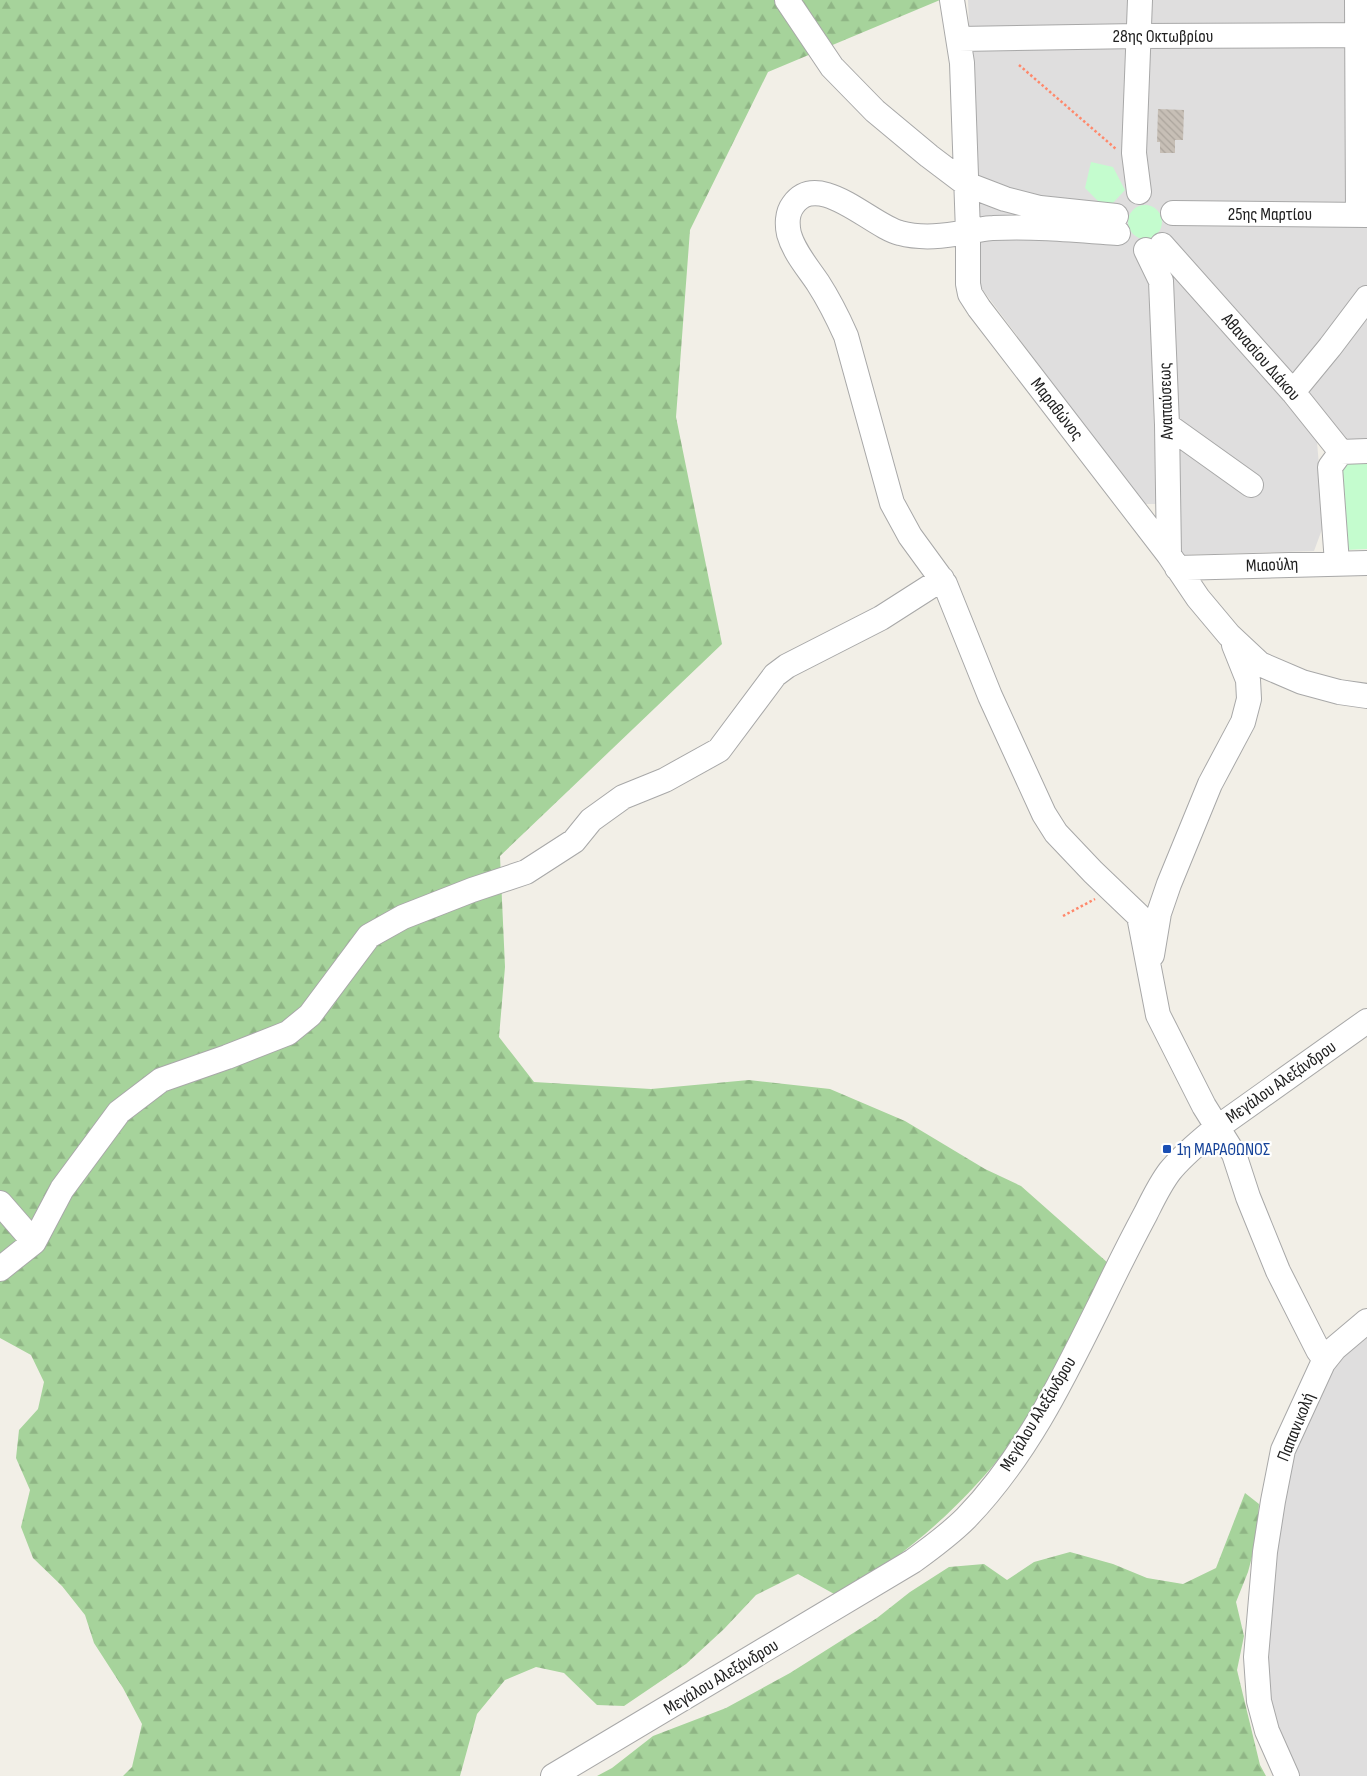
<svg xmlns="http://www.w3.org/2000/svg" width="1367" height="1776" viewBox="0 0 1367 1776" font-family="'Sofia Sans Condensed',sans-serif">
<defs>
<pattern id="forest-firs" width="22" height="20" patternUnits="userSpaceOnUse" patternTransform="scale(1.25)"><rect width="22" height="20" fill="#a6d39b"/><path d="M5 1l3.5 6h-7zM16 11l3.5 6h-7z" fill="#8fb585"/></pattern>
<pattern id="building-back-hatch" width="6" height="6" patternUnits="userSpaceOnUse" patternTransform="scale(1.25)"><rect width="6" height="6" fill="#c7bfb6"/><path d="M-1 5l2 2M0 0l6 6M5-1l2 2" fill="none" stroke="#aba49c"/></pattern>
</defs>
<rect width="100%" height="100%" fill="#f2efe7"/>
<path fill="#dfdede" d="M968 0H1367V440L1317 442 1324 524 1314 551 1180 555 1177 504H1143L979 285Z
M1367 1322V1776H1287L1267 1731 1265 1552 1311 1392Z"/>
<path fill="url(#forest-firs)" d="M0 0H940L768 72 690 230 676 417 722 644 500 856 505 967 499 1037 534 1082 651 1089 749 1080 830 1089 905 1121 985 1169 1021 1186 1108 1263C1090 1300 1074 1342 1054 1377 1012 1452 957 1513 888 1563 871 1575 853 1584 836 1595L798 1574 756 1595 724 1629 686 1664 624 1706 597 1705 564 1673 536 1667 505 1680 477 1714 460 1776H123L132 1767 142 1724 123 1688 94 1643 85 1615 62 1586 33 1558 21 1527 30 1490 16 1458 19 1430 38 1409 44 1382 31 1355 0 1338Z
M1245 1493 1259 1504 1257 1538 1248 1572 1236 1602 1244 1636 1237 1670 1260 1765 1266 1776H597L612 1768 653 1736 726 1708 790 1673 877 1618 910 1592 949 1567 984 1564 1007 1580 1034 1562 1070 1552 1113 1564 1147 1578 1183 1584 1216 1568Z"/>
<path fill="#c4fcce" d="M1091 162 1113 167 1125 190 1112 204H1101L1085 188Z
M1128 222a17 17 0 1 1 34 0a17 17 0 1 1-34 0Z
M1367 462V549L1345 550 1339 474 1348 463Z"/>
<path fill="url(#building-back-hatch)" d="M1158 109 1184 110 1183 140H1175V153H1160V142H1157Z"/>
<g fill="none" stroke-linecap="round" stroke-linejoin="round">
<defs>
<path id="minor" d="M787 0 832 67 875 111 929 156 966 184 1005 199 1040 208 1116 216
M952 0 962 63 968 232V284L970 294 979 308 1169 555 1198 598 1229 635 1260 664 1302 682 1339 692 1367 696
M1357 0 1358 215
M959 39 1138 36 1367 35
M1139 192 1134 153 1140 0
M1173 213 1367 215
M1118 233C1077 230 1035 226 993 228 985 228 976 231 967 232 945 236 922 239 900 233 871 226 819 169 793 205 787 213 787 225 789 234 794 252 808 268 818 283 829 300 838 318 846 336L892 503 910 536 945 584 990 696 1044 814 1056 833 1093 872 1139 916 1158 1015 1204 1106 1234 1154 1248 1197 1278 1271 1318 1350 1325 1360
M1162 245 1293 392 1341 452
M1146 250 1161 281 1167 425 1169 555
M1293 392 1330 347 1367 298
M1167 425 1251 485
M1341 452 1367 451
M1337 563 1330 467 1341 452
M1177 568 1367 563
M1152 955 1159 913 1169 884 1210 784 1243 722 1249 699 1248 680 1234 645
M0 1203 34 1242
M0 1269 34 1242 62 1189 119 1112 161 1080 227 1057 288 1033 310 1015 369 936 403 917 472 890 526 872 574 841 591 820 623 797 665 780 719 750 775 675 787 666 881 618 942 579
M553 1776 913 1561C931 1548 950 1534 966 1518 1027 1455 1065 1375 1103 1298 1117 1269 1131 1241 1146 1213 1153 1199 1160 1184 1170 1171 1182 1156 1197 1144 1211 1132L1367 1021
M1287 1776 1267 1731 1259 1701 1256 1657 1265 1552 1273 1501 1283 1450 1323 1363 1335 1348 1367 1321"/>
</defs>
<use href="#minor" stroke="#a8a8a8" stroke-width="26"/>
<path stroke="#ff886b" stroke-width="2.5" stroke-dasharray="2.5 2.5" stroke-linecap="butt" d="M1019 65 1116 149
M1063 916 1095 899"/>
<use href="#minor" stroke="#fff" stroke-width="24"/>
</g>
<rect fill="#1a4fb4" stroke="#fff" stroke-width="2" x="1162" y="1144" width="10" height="10" rx="2.5"/>
<g text-anchor="middle" dominant-baseline="central" stroke-width="4.5" stroke-linejoin="round" paint-order="stroke">
<g font-size="18" fill="#212121" stroke="#fff">
<text x="1163" y="36">28ης Οκτωβρίου</text>
<text x="1270" y="214">25ης Μαρτίου</text>
<text transform="translate(1261 357) rotate(49)">Αθανασίου Διάκου</text>
<text transform="translate(1166 401) rotate(-92)">Αναπαύσεως</text>
<text transform="translate(1057 409) rotate(52)">Μαραθώνος</text>
<text transform="translate(1272 565) rotate(-2)">Μιαούλη</text>
<text transform="translate(1281 1082) rotate(-35)">Μεγάλου Αλεξάνδρου</text>
<text transform="translate(1038 1414) rotate(-59)">Μεγάλου Αλεξάνδρου</text>
<text transform="translate(1296 1427) rotate(-68)">Παπανικολή</text>
<text transform="translate(721 1677) rotate(-31)">Μεγάλου Αλεξάνδρου</text>
</g>
<g font-size="18" fill="#164399" stroke="#fff" text-anchor="start">
<text x="1177" y="1149">1η ΜΑΡΑΘΩΝΟΣ</text>
</g>
</g>
</svg>
